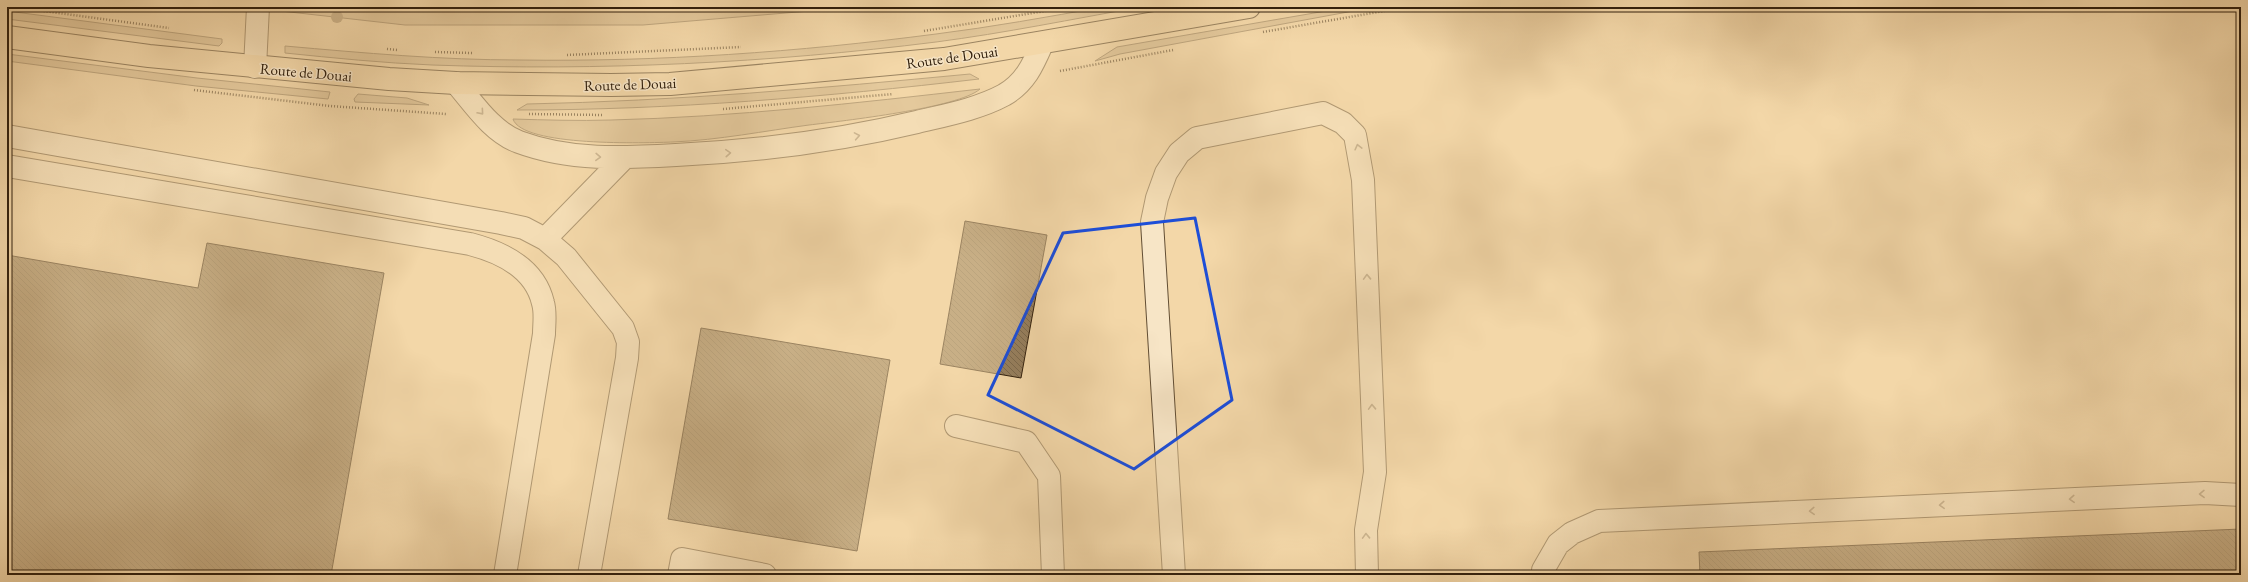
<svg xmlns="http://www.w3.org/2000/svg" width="2248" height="582" viewBox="0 0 2248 582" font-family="'EB Garamond',serif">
<defs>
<pattern id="building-back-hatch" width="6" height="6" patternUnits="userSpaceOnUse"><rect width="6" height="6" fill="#967f5e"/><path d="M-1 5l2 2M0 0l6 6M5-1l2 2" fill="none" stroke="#7b684c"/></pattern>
</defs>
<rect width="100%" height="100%" fill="#f3d7a8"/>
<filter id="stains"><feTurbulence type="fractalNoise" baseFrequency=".005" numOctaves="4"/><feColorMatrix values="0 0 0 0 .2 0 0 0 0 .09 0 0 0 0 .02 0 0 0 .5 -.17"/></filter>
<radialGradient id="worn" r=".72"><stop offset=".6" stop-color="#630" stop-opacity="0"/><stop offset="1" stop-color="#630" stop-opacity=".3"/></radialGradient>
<path fill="#d2b88e" stroke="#826c4e" d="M272 7H857L643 25H405L272 10Z
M1103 7H1141C1073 19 1005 33 936 42 769 63 600 71 432 65 383 63 334 58 285 53V46C364 53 442 60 520 60 659 62 798 52 936 34 992 27 1047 17 1103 7Z
M1349 7H1375L1120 54 1095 61 1117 47Z
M7 11 222 39V43L219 46 7 19Z
M7 54 197 78 330 92 328 99 196 86 7 61Z
M970 74 979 79C825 97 672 110 517 110L527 104C676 101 823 88 970 74Z
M980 89C959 108 842 121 809 125 764 131 719 140 673 142 647 143 522 147 513 119 546 120 578 121 611 120 734 117 857 103 980 89Z
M358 94 407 98 429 105 355 102 354 99Z"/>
<path fill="url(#building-back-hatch)" stroke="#32200d" d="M965 221 1047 235 1021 378 940 364Z
M207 243 384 273 331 575H7V255L198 288Z
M701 328 890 360 857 551 668 519Z
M2241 529V575H1700L1699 552Z"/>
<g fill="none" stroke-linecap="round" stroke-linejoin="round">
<defs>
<path id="minor" d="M255 67 258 7
M456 83C474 104 492 132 519 142 570 161 623 158 676 155 758 151 838 141 917 122 946 115 978 109 1004 95 1025 83 1033 65 1042 44
M7 136 501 223 524 228 545 239 566 257 623 328 628 342 627 358 589 575
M7 166 470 244C501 252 535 268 543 303 546 313 544 324 544 334L505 575
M545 239 624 158
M956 426 1026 442 1049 476 1053 575
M679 575 682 559 765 575
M1174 575 1152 222 1157 198 1166 173 1179 153 1197 138 1323 113 1343 123 1355 135 1363 180 1375 472 1366 530 1367 575
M1543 575V570L1558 544 1572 533 1599 521 2205 493 2241 495"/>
<path id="major" d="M7 37 149 56 389 79 456 83 611 85 670 84 944 59 1249 7"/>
</defs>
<use href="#minor" stroke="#624e34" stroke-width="24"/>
<use href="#major" stroke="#32200d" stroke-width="24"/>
<path stroke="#32200d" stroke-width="2.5" stroke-dasharray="1 2" stroke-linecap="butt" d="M14 7 169 28
M924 31 1069 7
M1263 32 1407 7
M387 49 398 50
M435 52 472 53
M567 55 741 47
M1060 71 1173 50
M194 90 330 106 446 114
M723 109 893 94
M529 114 604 115"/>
<use href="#minor" stroke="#f7e5c6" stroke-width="22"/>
<use href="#major" stroke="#f3d7a8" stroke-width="22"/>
</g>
<circle fill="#9f8764" cx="337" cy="17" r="6"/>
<defs><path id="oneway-chevron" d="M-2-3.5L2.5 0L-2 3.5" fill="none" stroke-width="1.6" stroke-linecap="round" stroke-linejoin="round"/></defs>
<g stroke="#9e8c73">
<use href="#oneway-chevron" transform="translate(481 112) rotate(49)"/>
<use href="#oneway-chevron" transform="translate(857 136) rotate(-10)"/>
<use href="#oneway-chevron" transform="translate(1358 147) rotate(-104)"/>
<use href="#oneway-chevron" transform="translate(728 153) rotate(-4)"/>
<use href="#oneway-chevron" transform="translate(598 157) rotate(2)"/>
<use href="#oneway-chevron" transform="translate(1367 277) rotate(-92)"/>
<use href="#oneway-chevron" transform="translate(1372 407) rotate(-92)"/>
<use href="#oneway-chevron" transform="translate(2202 494) rotate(179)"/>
<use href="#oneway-chevron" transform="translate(2072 499) rotate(177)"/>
<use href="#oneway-chevron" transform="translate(1942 505) rotate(177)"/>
<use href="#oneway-chevron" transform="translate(1812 511) rotate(177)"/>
<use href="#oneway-chevron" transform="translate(1366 536) rotate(-92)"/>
</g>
<path d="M0 0H2248V582H0ZM1195 218 1232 400 1134 469 988 395 1063 233Z" fill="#f3d7a8" fill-opacity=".55" fill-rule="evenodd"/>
<path fill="none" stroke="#1d4ed8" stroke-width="3" stroke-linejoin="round" d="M1195 218 1232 400 1134 469 988 395 1063 233Z"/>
<g text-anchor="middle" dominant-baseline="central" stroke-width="3" stroke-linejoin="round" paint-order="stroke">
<g font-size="15" fill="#32200d" stroke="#f7e5c6">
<text transform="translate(952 57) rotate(-8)">Route de Douai</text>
<text transform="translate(306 72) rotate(5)">Route de Douai</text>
<text transform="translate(630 84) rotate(-2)">Route de Douai</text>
</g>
</g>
<rect width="2248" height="582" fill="none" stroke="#f3d7a8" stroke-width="24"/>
<rect x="8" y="8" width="2232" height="566" fill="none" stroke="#32200d" stroke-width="2"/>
<rect x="12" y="12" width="2224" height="558" fill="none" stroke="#32200d"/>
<rect width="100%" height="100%" filter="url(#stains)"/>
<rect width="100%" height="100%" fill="url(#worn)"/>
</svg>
